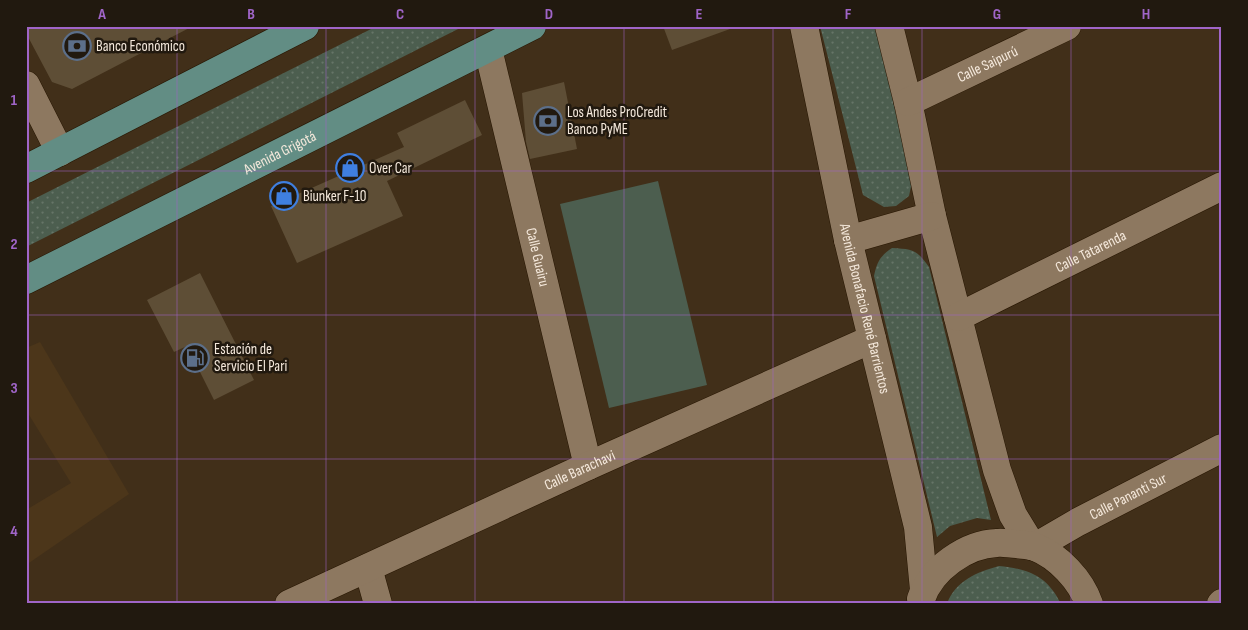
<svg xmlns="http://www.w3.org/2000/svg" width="1248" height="630" viewBox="0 0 1248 630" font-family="'Sofia Sans Condensed',sans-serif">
<defs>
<pattern id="grass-dots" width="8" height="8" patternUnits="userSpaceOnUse" patternTransform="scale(1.25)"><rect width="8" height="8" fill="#4c5e4f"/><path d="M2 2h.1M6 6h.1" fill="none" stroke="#667568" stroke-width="1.8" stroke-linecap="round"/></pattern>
</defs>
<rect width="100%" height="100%" fill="#412f19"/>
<path fill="#4c361a" d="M40 342 129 494 26 565V510L71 483 26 410V348Z"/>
<path fill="url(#grass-dots)" d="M377 26H464L26 247V203Z
M820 26H877L913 177 909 196 896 206 884 207 863 195Z
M892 248C913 249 917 250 929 267L991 520 977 518 950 526 937 537 874 276C877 262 880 256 892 248Z
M999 566C1028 569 1047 575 1061 604H947C955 581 977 572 999 566Z"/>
<path fill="#4c5e4f" d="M658 181 707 385 609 408 560 204Z"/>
<path fill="#5e4e36" d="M26 26H193L72 89 52 82 26 33Z
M663 26H730V29L672 50Z
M564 82 577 149 530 159 526 142 522 93Z
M465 100 482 135 387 181 403 216 297 263 271 206 404 147 397 133Z
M200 273 254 380 214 400 187 346 174 352 147 300Z"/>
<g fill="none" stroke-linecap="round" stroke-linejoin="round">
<defs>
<g id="street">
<path id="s1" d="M804 26 848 240 918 527 924 590"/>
<path d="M889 26 908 102 932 216 997 470 1013 515 1032 546"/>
<path id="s2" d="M488 49 588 466"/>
<path d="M26 85 60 152"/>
<path id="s3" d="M908 102 1067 26"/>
<path d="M848 240 932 216"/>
<path id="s4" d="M958 317 1222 186"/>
<path id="s5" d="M1035 547 1078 522 1222 448"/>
<path d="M368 568 378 604"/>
<path d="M921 599C931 569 966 544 997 543 1003 542 1010 544 1016 544 1022 545 1029 545 1035 547 1058 556 1081 580 1089 604"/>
<path id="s6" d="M289 604 588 466 872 339"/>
<path d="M1221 604 1222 603"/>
</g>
<g id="primary">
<path d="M26 169 305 26"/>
<path id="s7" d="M26 280 532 26"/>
</g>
</defs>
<use href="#street" stroke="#271602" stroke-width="29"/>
<use href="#primary" stroke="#271602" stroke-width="29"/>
<use href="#street" stroke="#8d7860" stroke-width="28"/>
<use href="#primary" stroke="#628d84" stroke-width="28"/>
</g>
<path fill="none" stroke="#a065c8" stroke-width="1" stroke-opacity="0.55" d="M177 26V604M326 26V604M475 26V604M624 26V604M773 26V604M922 26V604M1071 26V604M26 171H1222M26 315H1222M26 459H1222"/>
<defs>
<symbol id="bank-ring" viewBox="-11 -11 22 22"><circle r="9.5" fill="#21190f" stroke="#5c6f8a" stroke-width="1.5"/><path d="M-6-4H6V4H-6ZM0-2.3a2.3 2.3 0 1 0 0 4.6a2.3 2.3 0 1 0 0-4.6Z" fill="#5c6f8a"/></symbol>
<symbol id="shop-ring" viewBox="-11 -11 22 22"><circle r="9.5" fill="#21190f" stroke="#3f7fe0" stroke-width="1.5"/><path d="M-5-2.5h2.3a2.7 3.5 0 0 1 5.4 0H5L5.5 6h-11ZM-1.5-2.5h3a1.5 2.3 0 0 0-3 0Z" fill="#3f7fe0"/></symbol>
<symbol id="fuel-ring" viewBox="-11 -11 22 22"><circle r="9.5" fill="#21190f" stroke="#5c6f8a" stroke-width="1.5"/><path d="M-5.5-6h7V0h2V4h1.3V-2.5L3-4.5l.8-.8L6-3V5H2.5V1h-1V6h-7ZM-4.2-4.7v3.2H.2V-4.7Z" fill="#5c6f8a"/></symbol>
</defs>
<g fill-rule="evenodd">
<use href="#bank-ring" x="61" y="30" width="32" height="32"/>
<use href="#bank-ring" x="532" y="105" width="32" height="32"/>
<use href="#shop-ring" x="334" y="152" width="32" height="32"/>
<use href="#shop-ring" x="268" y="180" width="32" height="32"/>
<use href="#fuel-ring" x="179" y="342" width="32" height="32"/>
</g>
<g text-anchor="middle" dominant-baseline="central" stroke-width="5" stroke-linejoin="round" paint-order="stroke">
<g font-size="15" fill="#f5e9dc" stroke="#21190f" text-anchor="start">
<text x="96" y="46">Banco Económico</text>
<text x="567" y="112">Los Andes ProCredit<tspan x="567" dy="17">Banco PyME</tspan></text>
<text x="369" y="168">Over Car</text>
<text x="303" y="196">Biunker F-10</text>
<text x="214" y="349">Estación de<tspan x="214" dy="17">Servicio El Pari</tspan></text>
</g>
<g font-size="15" fill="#f5e9dc" stroke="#21190f">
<text stroke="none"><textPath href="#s3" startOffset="88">Calle Saipurú</textPath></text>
<text stroke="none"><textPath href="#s7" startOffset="284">Avenida Grigotá</textPath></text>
<text stroke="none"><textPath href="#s4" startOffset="148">Calle Tatarenda</textPath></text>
<text stroke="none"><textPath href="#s2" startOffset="214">Calle Guairu</textPath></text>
<text stroke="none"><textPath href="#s1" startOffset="289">Avenida Bonafacio René Barrientos</textPath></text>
<text stroke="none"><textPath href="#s6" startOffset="320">Calle Barachavi</textPath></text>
<text stroke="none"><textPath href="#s5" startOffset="106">Calle Pananti Sur</textPath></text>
</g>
</g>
<rect width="1248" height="630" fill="none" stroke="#21190f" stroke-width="55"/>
<rect x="28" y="28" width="1192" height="574" fill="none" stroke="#a065c8" stroke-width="2"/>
<g font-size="16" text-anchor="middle" font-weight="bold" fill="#a065c8">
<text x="102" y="19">A</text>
<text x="251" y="19">B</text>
<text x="400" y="19">C</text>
<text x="549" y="19">D</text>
<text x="699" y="19">E</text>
<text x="848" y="19">F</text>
<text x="997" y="19">G</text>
<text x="1146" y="19">H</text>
<text x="14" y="105">1</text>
<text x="14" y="249">2</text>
<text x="14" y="393">3</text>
<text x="14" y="536">4</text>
</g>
</svg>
